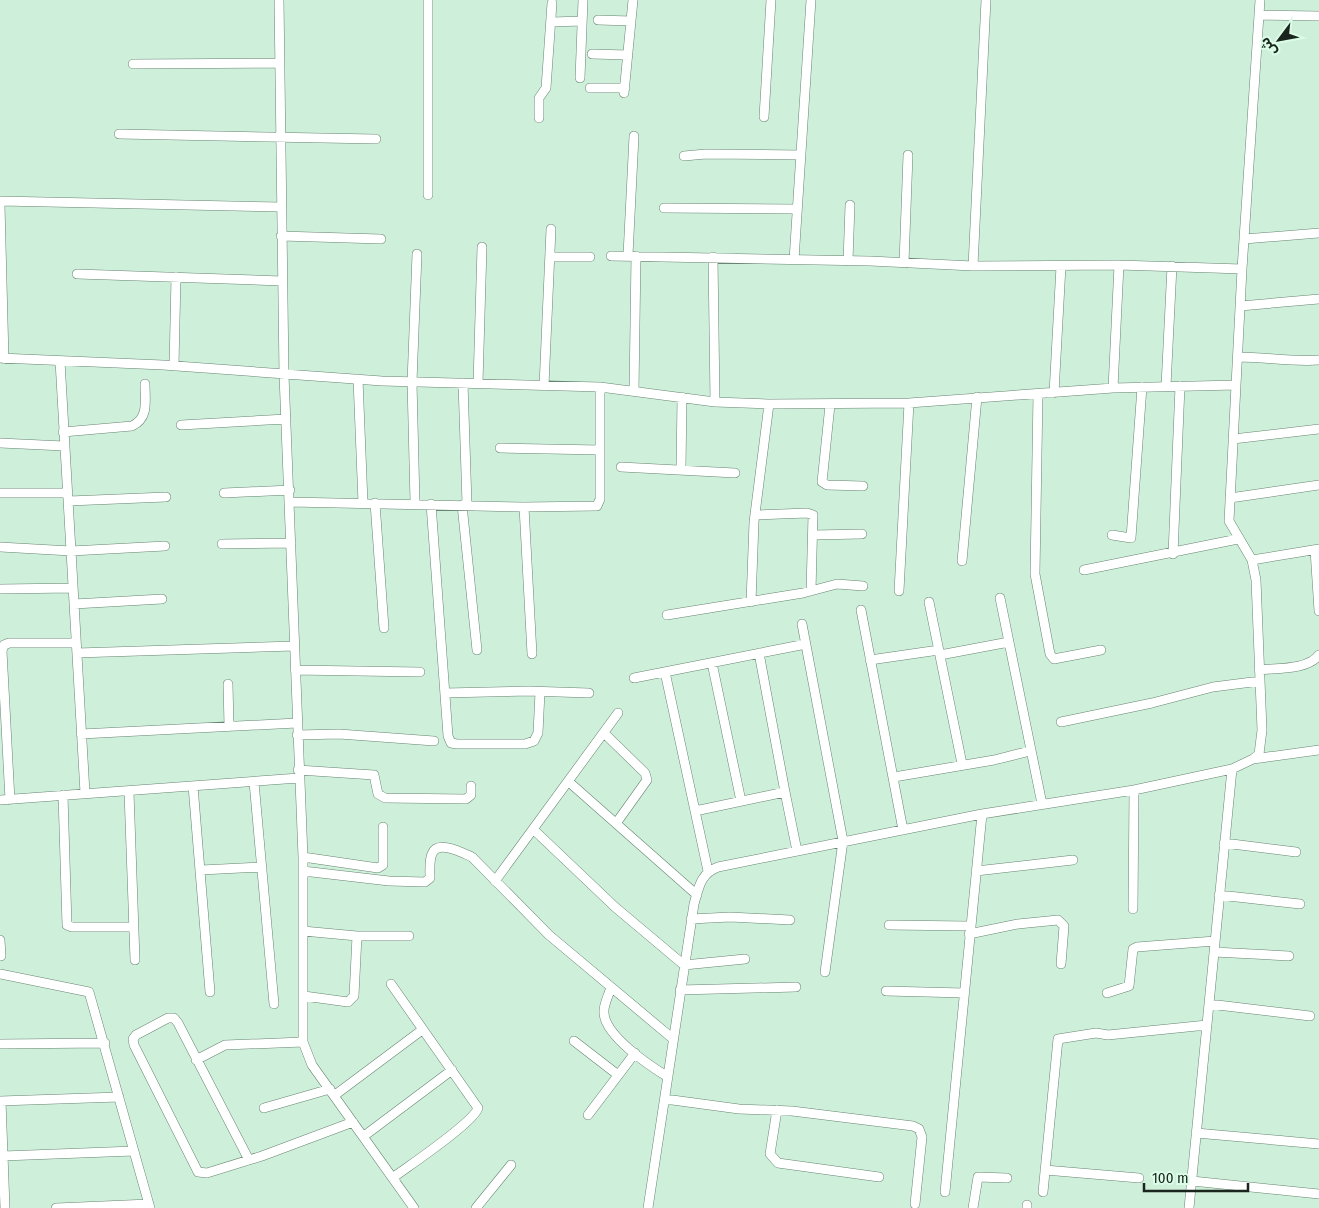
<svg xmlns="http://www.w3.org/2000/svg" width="1319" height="1208" viewBox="0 0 1319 1208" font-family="'Fira Sans Condensed','Noto Sans Arabic',sans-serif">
<rect width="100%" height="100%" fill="#ceefd9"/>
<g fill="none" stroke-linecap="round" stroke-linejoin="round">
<defs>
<path id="street" d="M279 0 284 375 303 857V1042L312 1065 414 1208
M428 0V195
M1259 15 1319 16
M598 20 631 21
M552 22 582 21
M592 54 628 55
M133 64 280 63
M580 78 583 0
M590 88H625
M624 93 633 0
M764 117 771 0
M539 118V98L546 88 552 3
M119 134 376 139
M684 156 706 154 801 155
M0 201 281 207
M0 205 4 359
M664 208 797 209
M281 236 381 239
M1244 239 1319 233
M628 255 634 136
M611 256 870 261 973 266 1119 265 1242 269
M550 257H590
M713 257 715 402
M794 260 811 0
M848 261 850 205
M904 263 908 155
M973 266 986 0
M77 274 282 281
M1240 306 1319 299
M1238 357C1266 357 1291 362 1319 360
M0 358 163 365 382 381 600 387 715 402 769 404 909 403 1113 388 1236 385
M60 361 85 793
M174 366 176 277
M358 379 363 503
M463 383 467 504
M478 383 482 247
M544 386 551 229
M1166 386 1172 266
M1113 388 1119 265
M634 391 636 256
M1054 393 1061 266
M1038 394 1035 574 1050 654 1054 659 1059 658 1101 650
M830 405 822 482 827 485 863 486
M181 425 286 419
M63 432 132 426C149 418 145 401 145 384
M1233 439 1319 429
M0 443 64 446
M500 448 600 450
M621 467 735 473
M681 469 682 397
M0 493H68
M224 493 290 490
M1230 498 1319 485
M69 501 166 497
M290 502 524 507 597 506 600 499V387
M375 503 384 628
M415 503 412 382 417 254
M431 504 448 736 451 743 457 744H525L534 741 538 733 540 692
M462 505 477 650
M524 507 532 654
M755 515 807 513 813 515 811 591
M813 535 862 534
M1112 535 1131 538 1142 387
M222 544 291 543
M0 547 71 551 165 546
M1315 550 1319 611
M1173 554 1180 386
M1252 560 1319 549
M962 561 977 397
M1084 570 1238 539
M0 589 73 588
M899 591 909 403
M1000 598 1042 804
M751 602 754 522 769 404
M929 602 962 764
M74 604 162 599
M861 610 903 830
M667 615 803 593 837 584 863 586
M802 624 843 841 825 972
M77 653 294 646
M759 653 785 792
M940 655 1009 642
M870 660 939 650
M712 663 741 801
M295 670 420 672
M1259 670C1277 668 1308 670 1319 655
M665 672 708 871
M634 678 806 644
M228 684 229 726
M445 693 528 691 589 693
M1061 722 1152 703 1213 687 1260 681
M604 733 645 773 647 780 617 822
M81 734 297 723
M297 735 339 734 434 741
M1253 759 1319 750
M298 770 374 775 378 794 385 798 466 799 471 795V786
M894 777 994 760 1030 751
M254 782 274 1004
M569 782 697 895
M193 786 210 992
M129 792 135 960
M63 795 67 925 72 927H133
M0 800 299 778
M10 800 2 651 4 645 9 643H76
M695 811 785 792 797 851
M534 830 615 907 684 965 745 959
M1224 843 1296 852
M303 857 378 868 383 865V827
M201 870 262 867
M303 871 389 881 425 882 430 878C430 870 429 860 432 854 437 839 463 853 472 857L549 935 672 1038
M976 871 1073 860
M495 881 618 713
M1219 895 1300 904
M1133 909 1134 790
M691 919 730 917 790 920
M889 925 969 926
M303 931 357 936H409
M969 934 1018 924 1058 920 1064 926 1061 964
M0 940 1 956
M1214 952 1289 956
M0 974 89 992 150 1208
M391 984 478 1108C473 1123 410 1165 394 1177
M611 987C609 995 603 1005 604 1013 605 1036 650 1066 668 1077
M680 990 796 987
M886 991 964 993
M1107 993 1129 986 1133 949 1137 947 1215 941
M304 996 348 1002 354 996 357 936
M1209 1004 1310 1016
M574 1041 618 1075
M0 1044 105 1043
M196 1060 225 1045 303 1042
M335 1095 422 1030
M665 1099 739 1109 792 1111 913 1126 919 1129 922 1137 915 1204
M0 1101 119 1097
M1 1101 5 1208
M264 1108 330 1089
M777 1110 770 1154 778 1163 879 1177
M588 1115 635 1053
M1196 1133 1319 1144
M364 1136 452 1070
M3 1156 134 1151
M249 1160 178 1023 174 1018H168L136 1035 133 1039 134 1045 198 1172 207 1173 262 1156 353 1122
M1045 1170 1139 1178
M1192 1181 1319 1194
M945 1192 982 814
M1043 1192 1058 1039 1096 1033 1108 1035 1207 1025
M56 1208 149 1204
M476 1208 511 1165
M648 1208 694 904C699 887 700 874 718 867L982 814 1134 790 1232 769 1253 759 1259 754 1262 730 1256 580 1252 560 1229 521 1242 269 1260 0
M973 1208 978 1177 1007 1178
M1027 1208V1205
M1189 1208 1232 769"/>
</defs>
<use href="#street" stroke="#678572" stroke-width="10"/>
<use href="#street" stroke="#fff" stroke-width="9"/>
</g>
<g transform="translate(1279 40) rotate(238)" stroke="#dbfce7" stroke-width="4" paint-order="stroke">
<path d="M0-4L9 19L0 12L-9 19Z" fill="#19251d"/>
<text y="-8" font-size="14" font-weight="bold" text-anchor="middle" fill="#19251d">ش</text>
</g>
<path d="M1144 1183v8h104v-8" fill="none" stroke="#19251d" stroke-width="2.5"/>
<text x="1152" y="1183" font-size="15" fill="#19251d" stroke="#dbfce7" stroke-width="4" paint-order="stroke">100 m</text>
</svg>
